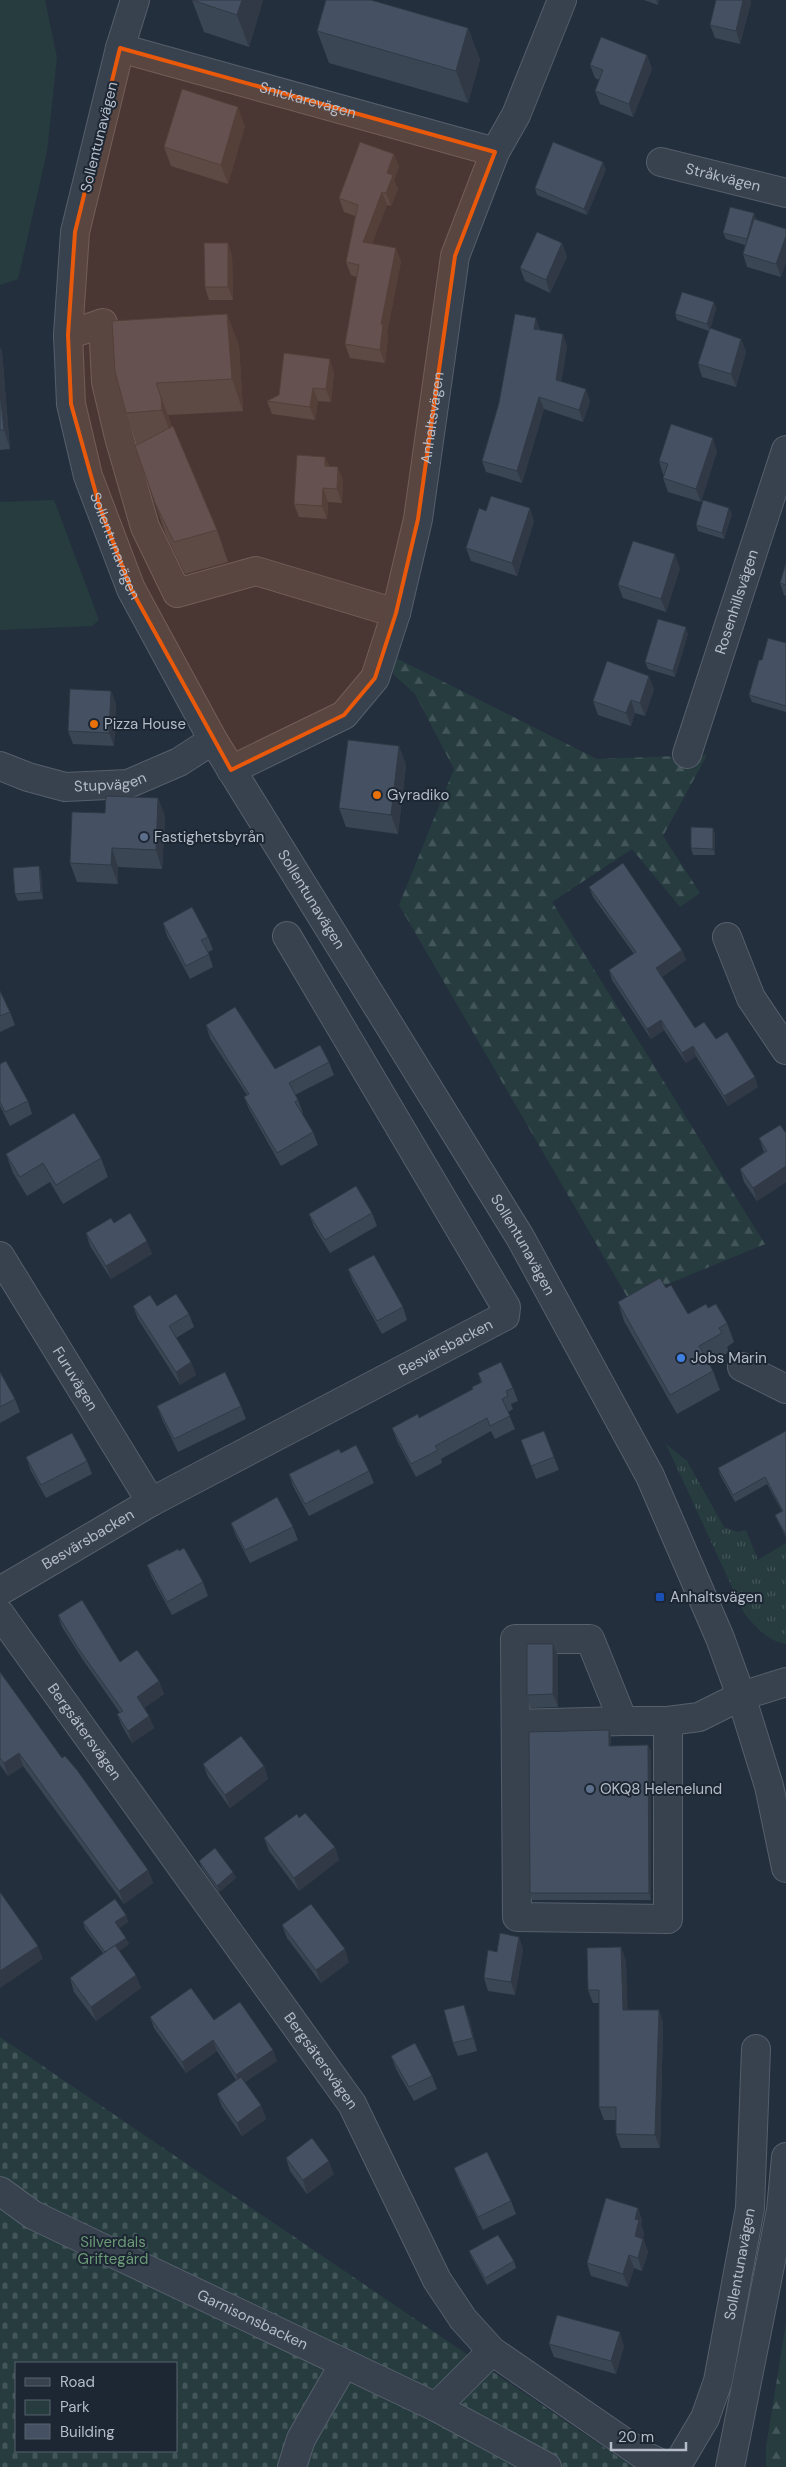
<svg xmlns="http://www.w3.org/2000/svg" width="786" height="2467" viewBox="0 0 786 2467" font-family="'DM Sans',sans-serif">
<defs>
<pattern id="grass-tufts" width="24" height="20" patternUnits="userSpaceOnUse" patternTransform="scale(1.25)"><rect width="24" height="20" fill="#263c3f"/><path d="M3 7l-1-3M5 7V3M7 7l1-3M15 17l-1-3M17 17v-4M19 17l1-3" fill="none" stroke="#435659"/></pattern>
<pattern id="forest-firs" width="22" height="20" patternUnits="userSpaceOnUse" patternTransform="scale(1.25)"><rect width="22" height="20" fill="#263c3f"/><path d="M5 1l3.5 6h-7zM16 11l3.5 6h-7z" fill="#435659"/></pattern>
<pattern id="cemetery-stones" width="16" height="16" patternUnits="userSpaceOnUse" patternTransform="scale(1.25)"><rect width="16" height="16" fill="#263c3f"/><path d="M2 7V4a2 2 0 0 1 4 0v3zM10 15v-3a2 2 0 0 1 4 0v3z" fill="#435659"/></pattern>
</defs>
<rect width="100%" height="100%" fill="#242f3e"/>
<path fill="url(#grass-tufts)" d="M666 1444 687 1461 724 1527 738 1532 746 1530 758 1560 786 1543V1644C767 1641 756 1627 744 1613Z"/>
<path fill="url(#forest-firs)" d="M394 657 597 759 707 755 663 836 700 893 680 907 632 849 552 902 765 1244 629 1300 399 905 454 769 415 694 393 674Z
M786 2323V2467H766V2447Z"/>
<path fill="url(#cemetery-stones)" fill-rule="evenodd" d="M0 2037 633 2467H0ZM16 2363H176V2451H16Z"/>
<path fill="#263c3f" d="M0 0H45L57 57 47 152 18 279 0 285Z
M54 500 99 620 92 626 0 630V502Z"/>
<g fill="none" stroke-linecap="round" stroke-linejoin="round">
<defs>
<g id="minor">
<path id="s1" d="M135 0 120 48 75 232 68 335 71 404 88 476 131 589 213 740 520 1237 650 1476 720 1638 741 1696 769 1786 786 1868"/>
<path id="s2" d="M120 48 495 152"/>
<path id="s3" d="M661 162 786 193"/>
<path d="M68 335 103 323 106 382 119 437 145 527 177 593 256 571 396 613"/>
<path id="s4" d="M687 754 786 450"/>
<path id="s5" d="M0 766 28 777 65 787 128 784 179 762 213 740"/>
<path id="s6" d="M231 770 344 715 375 678 396 613 418 519 455 256 495 152 516 115 562 0"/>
<path d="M727 937 751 998 786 1050"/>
<path id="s7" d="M0 1256 151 1502"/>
<path d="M742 1367 786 1389"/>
<path id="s8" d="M0 1591 151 1502 505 1316 506 1307 287 936"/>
<path id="s9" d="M0 1614 352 2104 437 2280 463 2319 492 2351 643 2455 669 2467"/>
<path d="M668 1721H623L590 1639H515L517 1917 668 1919V1721L699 1717 741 1696 786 1682"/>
<path d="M516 1724 623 1721"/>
<path id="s10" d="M0 2191 33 2215 436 2407 492 2351"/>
<path d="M436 2407 547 2467"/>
<path d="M292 2467 301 2439 344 2364"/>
<path id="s11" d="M676 2467 705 2418 718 2381 750 2208 756 2049"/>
<path d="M730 2467 781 2210 786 2157"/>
</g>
</defs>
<use href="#minor" stroke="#565f6c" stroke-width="30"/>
<use href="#minor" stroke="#38414e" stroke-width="28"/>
</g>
<path fill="#3b4654" d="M192 0H263L249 47 204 32Z
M644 0H659L658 5Z
M716 0H750L751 2 740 44 715 38 710 25Z
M468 28 480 60 468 103 329 63 317 31Z
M647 55 652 69 633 117 600 104 595 91 599 80 595 78 590 65Z
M245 126 228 184 171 166 164 147Z
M394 154 399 167 394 180 398 189 391 206 387 205 372 243 401 261 387 333 388 337 385 363 350 358 345 344 357 277 351 275 346 262 355 216 344 212 339 198Z
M606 169 587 215 537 195 535 188Z
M754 213 756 219 786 229 781 277 747 267 743 254 745 245 726 239 723 233Z
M228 243 232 256 233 300H209L205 287Z
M562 243 567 257 550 293 525 281 520 268Z
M714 302 716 309 710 328 741 339 746 352 736 387 702 377 698 364 709 331 677 320 675 314Z
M227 314 239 346 243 411 168 415 172 427 217 530 228 562 185 574 166 535 155 503 137 445 126 413Z
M540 329V330L567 346 561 382 590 401 583 422 544 409 522 483 486 472 482 461Z
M0 347 2 352 10 449 0 450Z
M334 372 331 402 318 401 315 420 272 414 267 401Z
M717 451 701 502 668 492 663 478 664 475 663 474 659 461Z
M325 457 329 466 343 480 342 503 328 502 327 519 299 517 294 504Z
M486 511 534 521 517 576 471 561 466 548Z
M732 514 724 539 698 531 696 525Z
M786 563V596L784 595 780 583Z
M680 568 666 612 623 598 618 585Z
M688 634 675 677 648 669 645 662Z
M786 643V712L752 702 749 695 762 660Z
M654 689 645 716 635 713 631 726 598 715 593 701Z
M111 691 116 704 114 746 73 744 68 731Z
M399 746 406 765 398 834 346 827 339 808Z
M158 798 165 817 162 869 118 867V884L77 882 70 863 105 813Z
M713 828 715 834V855H693L691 848Z
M39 866 41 873 43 899 18 901 15 894Z
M589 887 682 950 686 960 662 977 695 1028 716 1039 758 1087 728 1106 696 1056 686 1063 664 1030 651 1039 612 980 609 970 634 954 593 897Z
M163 923 208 937 213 950 208 952 213 967 190 979 167 936Z
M0 991 10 1012 15 1025 0 1032Z
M206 1025 275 1069 329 1062 334 1075 295 1095 298 1100 303 1113H302L313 1132 318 1145 281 1166 249 1109 244 1097 247 1095 210 1038Z
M0 1064 28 1101 32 1114 10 1126 0 1106Z
M786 1133V1182L757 1201 744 1182 740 1169 764 1152 759 1138Z
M6 1154 101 1158 108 1177 63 1204 50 1182 27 1196 13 1173Z
M372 1213 377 1226 330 1253 314 1227 309 1214Z
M114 1223 152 1254 111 1279 90 1246 86 1233Z
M348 1269 403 1307 407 1320 382 1334 353 1282Z
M666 1288 688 1314 708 1308 727 1323 734 1342 727 1347 729 1352 709 1363 713 1371 720 1390 677 1414 624 1321 618 1302Z
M133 1306H157L189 1314 194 1327 176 1338 191 1362 196 1375 180 1385 138 1319Z
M0 1372 15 1399 20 1412 0 1423Z
M478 1373 513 1388 518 1401 511 1404 513 1409 508 1412 515 1429 495 1439 491 1431 441 1459 442 1463 416 1477 397 1441 392 1428 419 1418 473 1389 481 1383Z
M157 1406H241L246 1419 178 1452 162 1419Z
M786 1431V1537L778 1522 775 1515 782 1511 767 1484 735 1502 720 1475 718 1468Z
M521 1440 554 1457 559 1470 536 1479Z
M26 1457 87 1461 92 1474 46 1498 31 1471Z
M369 1471 374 1483 309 1516 293 1486 289 1474Z
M231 1523 293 1527 298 1540 250 1563 236 1536Z
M147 1565 203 1582 208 1596 172 1615 152 1578Z
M58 1615 120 1662 159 1681 164 1694 144 1708 149 1716 154 1728 132 1743 122 1726 117 1714 120 1713 83 1660 62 1627Z
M553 1644 558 1657V1707L531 1708 527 1695Z
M0 1672 62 1758 148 1870 153 1883 124 1904 23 1766 8 1776 0 1765Z
M611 1737V1746L648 1745 651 1752V1900H532L530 1893Z
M203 1764 264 1766 268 1779 230 1808 208 1777Z
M299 1818 335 1847 339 1860 299 1891 269 1851 264 1838Z
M199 1861 233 1872 236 1878 219 1892 202 1868Z
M126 1915 128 1922 119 1928 129 1944 119 1951 141 1988 96 2021 74 1992 70 1978 103 1953 85 1929 83 1922Z
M282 1925 349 1962 321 1983 287 1938Z
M519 1937 523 1950 515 1995 488 1991 484 1978 497 1952Z
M626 1960 627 2010H659L663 2023 660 2148H621L616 2134V2120H604L599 2107V2003H593L588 1990Z
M150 2017 214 2020 277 2061 245 2082 261 2105 266 2119 242 2136 222 2107 217 2094 236 2080 217 2051 186 2073 154 2028Z
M469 2018 477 2051 458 2056 453 2043Z
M391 2056 432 2076 437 2089 414 2101 396 2069Z
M286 2158 334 2174 307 2194 290 2171Z
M454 2168 511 2201 516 2214 483 2230 459 2181Z
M638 2208 642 2221 641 2225 644 2233 643 2238 648 2252 642 2271 634 2268 628 2287 591 2276 587 2263Z
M469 2251 514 2261 516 2268 487 2285 472 2258Z
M549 2344 624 2346 616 2374 554 2357Z"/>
<path fill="#303945" d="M242 0H263L249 47 237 15Z
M656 0H659L658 5Z
M743 0H750L751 2 740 44 736 31Z
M468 28 480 60 468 103 456 71Z
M647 55 652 69 633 117 629 104Z
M238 107 245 126 228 184 221 165Z
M394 154 399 167 394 180 398 189 391 206 386 193 387 173Z
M603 162 606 169 587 215 584 209Z
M382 192 387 205 368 255 363 242Z
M754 213 756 220 747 239Z
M786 236V263L781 277 776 264Z
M228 243 232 256 233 300 228 287Z
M562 243 567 257 550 293 546 280Z
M396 248 401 261 387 333 388 337 385 363 380 350 381 324Z
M714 302 716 309 710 331 707 324Z
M227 314 239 346 243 411 232 379Z
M536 318 540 329 538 341 534 329Z
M563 334 567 346 560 391 556 380Z
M741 339 746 352 736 387 731 374Z
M0 347 2 352 10 449 4 430 0 391Z
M330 359 334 372 331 402 326 389Z
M313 388 318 401 315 420 310 407Z
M586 389 590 401 583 422 579 410Z
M161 397 173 429 174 442 162 410Z
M539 397 544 409 522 483 517 471Z
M713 438 717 451 701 502 696 489Z
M325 457 330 470 325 466Z
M338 467 343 480 342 503 337 489Z
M323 488 328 502 327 519 322 506Z
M530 508 534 521 517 576 512 563Z
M729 508 732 514 724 539 722 533Z
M675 554 680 568 666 612 661 599Z
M686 627 688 634 675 677 673 671Z
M649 676 654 689 645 716 640 703Z
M111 691 116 704 114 746 109 733Z
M631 700 635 713 631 726 626 713Z
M399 746 406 765 398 834 391 815Z
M158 798 165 817 162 869 156 850Z
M713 828 715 834V855L713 849Z
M112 848 118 867V884L111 865Z
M39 866 41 873 43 899 41 892Z
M682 950 686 960 660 978 656 968Z
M661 1020 664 1030 651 1039 647 1029Z
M693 1046 696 1056 686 1063 682 1053Z
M755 1077 758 1087 728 1106 724 1096Z
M786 1166V1182L757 1201 753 1188Z
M147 1241 152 1254 111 1279 106 1266Z
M191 1362 196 1375 180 1385 176 1372Z
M553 1644 558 1657V1707L553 1694Z
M159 1681 164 1694 141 1710 137 1697Z
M149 1716 154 1728 132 1743 128 1731Z
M609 1730 611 1737V1752L609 1746Z
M648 1745 651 1752V1900L649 1893Z
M19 1753 23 1766 8 1776 4 1763Z
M264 1766 268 1779 230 1808 225 1795Z
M335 1847 339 1860 299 1891 294 1878Z
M148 1870 153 1883 124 1904 119 1891Z
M233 1872 236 1878 219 1892 217 1886Z
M126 1915 128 1922 118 1929 115 1922Z
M519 1937 523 1950 515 1995 511 1982Z
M126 1938 129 1944 108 1959 105 1953Z
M38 1946 43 1959 0 1988V1971Z
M621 1947 626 1960 628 2023 623 2010Z
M345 1949 349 1962 321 1983 316 1970Z
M136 1975 141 1988 96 2021 91 2007Z
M464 2005 469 2018 477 2051 473 2038Z
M659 2010 663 2023 660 2148 655 2135Z
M213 2040 217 2051 186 2073 182 2062Z
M273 2050 277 2061 240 2085 236 2075Z
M261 2105 266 2119 242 2136 237 2123Z
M329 2161 334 2174 307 2194 303 2180Z
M638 2208 642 2221 641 2225 644 2233 639 2249 635 2236V2219Z
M643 2239 648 2252 642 2271 638 2258Z
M629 2255 634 2268 628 2287 623 2274Z
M620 2332 624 2346 616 2374 611 2361Z"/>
<path fill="#455162" stroke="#303945" d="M192 0H242L237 15Z
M326 0H371L468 28 456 71 317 31Z
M716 0H743L736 31 710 25Z
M601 37 647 55 629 104 595 91 603 70 590 65Z
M182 89 238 107 221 165 164 147Z
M360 142 394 154 387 173 393 175 386 193 382 192 363 242 396 248 381 324H383L380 350 345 344 359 265 346 262 358 205 339 198Z
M553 142 603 162 584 209 535 188Z
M730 207 754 213 747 239 723 233Z
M754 219 786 229V236L776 264 743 254Z
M537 232 562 243 546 280 520 268Z
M204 243H228V287H205Z
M682 292 714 302 707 324 675 314Z
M227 314 232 379 156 383 161 397 162 410 126 413 115 371 112 321Z
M515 314 536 318 534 329 563 334 556 380 586 389 579 410 539 397 517 471 482 461 499 403Z
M710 328 741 339 731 374 698 364Z
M284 353 330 359 326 389 313 388 310 407 267 401 279 395Z
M0 391 4 430H0Z
M671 424 713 438 696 489 663 478 668 464 659 461Z
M173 426 217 530 174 542 155 503 135 446Z
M297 455 325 457V466L338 467 337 489 323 488 322 506 294 504Z
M491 496 530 508 512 563 466 548 479 508 486 511Z
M703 500 729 508 722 533 696 525Z
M633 541 675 554 661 599 618 585Z
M786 563V585L780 583Z
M658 619 686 627 673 671 645 662Z
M768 638 786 643V706L749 695 759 660H762Z
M607 661 649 676 640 703 631 700 626 713 593 701Z
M70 689 111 691 109 733 68 731Z
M348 740 399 746 391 815 339 808Z
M106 796 158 798 156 850 112 848 111 865 70 863 72 812 105 813Z
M691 827 713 828V849L691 848Z
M623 863 682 950 656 968 695 1028 704 1022 716 1039 727 1032 755 1077 724 1096 693 1046 682 1053 661 1020 647 1029 609 970 636 952 589 887Z
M39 866 41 892 15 894 13 868Z
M192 907 208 937 201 940 209 954 186 966 163 923Z
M0 991 10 1012 0 1016Z
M235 1007 275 1069 320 1045 329 1062 289 1083 298 1100 295 1102 313 1132 277 1153 244 1097 249 1094 206 1025Z
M6 1061 28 1101 5 1112 0 1102V1064Z
M74 1113 101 1158 56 1185 43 1163 20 1177 6 1154Z
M780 1125 786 1133V1166L753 1188 740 1169 767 1151 759 1138Z
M356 1186 372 1213 325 1240 309 1214Z
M130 1213 147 1241 106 1266 86 1233 111 1218 114 1223Z
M374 1255 403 1307 377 1321 348 1269Z
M660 1278 666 1288 671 1285 688 1314 706 1304 708 1308 716 1304 727 1323 719 1328 722 1333 699 1346 713 1371 670 1395 618 1302Z
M176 1294 189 1314 169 1326 191 1362 176 1372 133 1306 150 1295 157 1306Z
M501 1362 513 1388 506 1391 508 1396 502 1399 510 1416 490 1426 487 1418 435 1446 438 1450 411 1464 392 1428 418 1414 419 1418 473 1389 472 1387 482 1382 478 1373Z
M0 1372 15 1399 0 1407Z
M225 1372 241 1406 174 1439 157 1406Z
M544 1431 554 1457 531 1466 521 1440Z
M786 1431V1535L775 1515 783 1511 765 1477 733 1495 718 1468Z
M72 1433 87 1461 41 1485 26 1457Z
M356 1445 369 1471 305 1504 289 1474 339 1449 341 1453Z
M277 1497 293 1527 245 1550 231 1523Z
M184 1548 203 1582 167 1602 147 1565 178 1549 179 1551Z
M82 1600 120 1662 137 1650 159 1681 137 1697 149 1716 128 1731 117 1714 123 1711 78 1648 58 1615Z
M527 1644H553V1694L527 1695Z
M0 1672 62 1758 65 1756 77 1770 148 1870 119 1891 19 1753 4 1763 0 1758Z
M609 1730V1746L648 1745 649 1893H530L529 1732Z
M241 1736 264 1766 225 1795 203 1764Z
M305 1813 335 1847 294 1878 264 1838 297 1814 299 1818Z
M215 1848 233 1872 217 1886 199 1861Z
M0 1892 38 1946 0 1971Z
M115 1899 126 1915 115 1922 126 1938 105 1952 83 1922Z
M311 1904 345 1949 316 1970 282 1925Z
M500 1933 519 1937 511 1982 484 1978 488 1950 497 1952Z
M115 1945 136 1975 91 2007 70 1978Z
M621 1947 623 2010H659L655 2135 616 2134V2107H599V1990H588L587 1948Z
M191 1988 214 2020 240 2002 273 2050 236 2075 213 2040 182 2062 150 2017Z
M464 2005 473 2038 453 2043 444 2010Z
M415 2043 432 2076 409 2087 391 2056Z
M241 2077 261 2105 237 2123 217 2094Z
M312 2138 329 2161 303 2180 286 2158Z
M487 2152 511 2201 478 2217 454 2168Z
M606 2198 638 2208 635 2219 639 2220 635 2236 643 2239 638 2258 629 2255 623 2274 587 2263Z
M498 2235 514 2261 485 2278 469 2251Z
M557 2315 620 2332 611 2361 549 2344Z"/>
<path fill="#e8590c" fill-opacity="0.2" stroke="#e8590c" stroke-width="4" stroke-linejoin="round" d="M120 48 495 152 455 256 418 519 396 613 375 678 344 715 231 770 131 589 100 508 71 404 68 335 75 232Z"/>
<g fill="#e8710a" stroke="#1d2633" stroke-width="2">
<circle cx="94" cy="724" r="5"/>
<circle cx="377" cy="795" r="5"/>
</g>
<g fill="#5c6f8a" stroke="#1d2633" stroke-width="2">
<circle cx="144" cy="837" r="5"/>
<circle cx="590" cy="1789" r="5"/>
</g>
<circle fill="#3f7fe0" stroke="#1d2633" stroke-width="2" cx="681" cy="1358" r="5"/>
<rect fill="#1a4fb4" stroke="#1d2633" stroke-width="2" x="655" y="1592" width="10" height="10" rx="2.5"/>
<g text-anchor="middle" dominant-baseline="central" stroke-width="4" stroke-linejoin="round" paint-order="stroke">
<g font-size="15" fill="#b4bcc9" stroke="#1d2633">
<text stroke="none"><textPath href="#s2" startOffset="195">Snickarevägen</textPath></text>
<text transform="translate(99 137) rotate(-76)">Sollentunavägen</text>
<text stroke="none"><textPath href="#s3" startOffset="64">Stråkvägen</textPath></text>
<text stroke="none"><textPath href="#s6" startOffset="441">Anhaltsvägen</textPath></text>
<text stroke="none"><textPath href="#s1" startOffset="561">Sollentunavägen</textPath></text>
<text stroke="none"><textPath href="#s4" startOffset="160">Rosenhillsvägen</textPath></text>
<text stroke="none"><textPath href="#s5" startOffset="114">Stupvägen</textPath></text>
<text stroke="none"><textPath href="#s1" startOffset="966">Sollentunavägen</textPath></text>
<text stroke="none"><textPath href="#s1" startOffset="1371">Sollentunavägen</textPath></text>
<text stroke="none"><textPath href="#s8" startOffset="508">Besvärsbacken</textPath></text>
<text stroke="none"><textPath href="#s7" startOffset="144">Furuvägen</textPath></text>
<text stroke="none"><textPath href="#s8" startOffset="102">Besvärsbacken</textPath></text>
<text stroke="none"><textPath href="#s9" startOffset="145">Bergsätersvägen</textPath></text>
<text stroke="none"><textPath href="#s9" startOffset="550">Bergsätersvägen</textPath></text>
<text stroke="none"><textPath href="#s11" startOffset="215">Sollentunavägen</textPath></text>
<text stroke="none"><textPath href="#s10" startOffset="284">Garnisonsbacken</textPath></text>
</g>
<g font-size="15" fill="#b4bcc9" stroke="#1d2633" text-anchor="start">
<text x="104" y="724">Pizza House</text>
<text x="387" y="795">Gyradiko</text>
<text x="154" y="837">Fastighetsbyrån</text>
<text x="691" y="1358">Jobs Marin</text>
<text x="670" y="1597">Anhaltsvägen</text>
<text x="600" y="1789">OKQ8 Helenelund</text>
</g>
<g font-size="15" fill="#6b9a76" stroke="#1d2633">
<text x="113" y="2242">Silverdals<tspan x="113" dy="17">Griftegård</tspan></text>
</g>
</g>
<rect x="15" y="2362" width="162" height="90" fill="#1d2633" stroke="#59626f"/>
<rect x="25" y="2378" width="25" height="8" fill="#38414e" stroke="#59626f"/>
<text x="60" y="2387" font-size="15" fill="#b4bcc9">Road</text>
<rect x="25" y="2400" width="25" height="15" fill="#263c3f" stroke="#59626f"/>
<text x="60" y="2412" font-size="15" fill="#b4bcc9">Park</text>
<rect x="25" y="2424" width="25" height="15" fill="#455162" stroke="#59626f"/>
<text x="60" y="2437" font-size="15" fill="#b4bcc9">Building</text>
<path d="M611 2442v8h75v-8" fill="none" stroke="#b4bcc9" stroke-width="2.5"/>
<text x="618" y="2442" font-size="15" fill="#b4bcc9" stroke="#1d2633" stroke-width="4" paint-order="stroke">20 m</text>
</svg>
